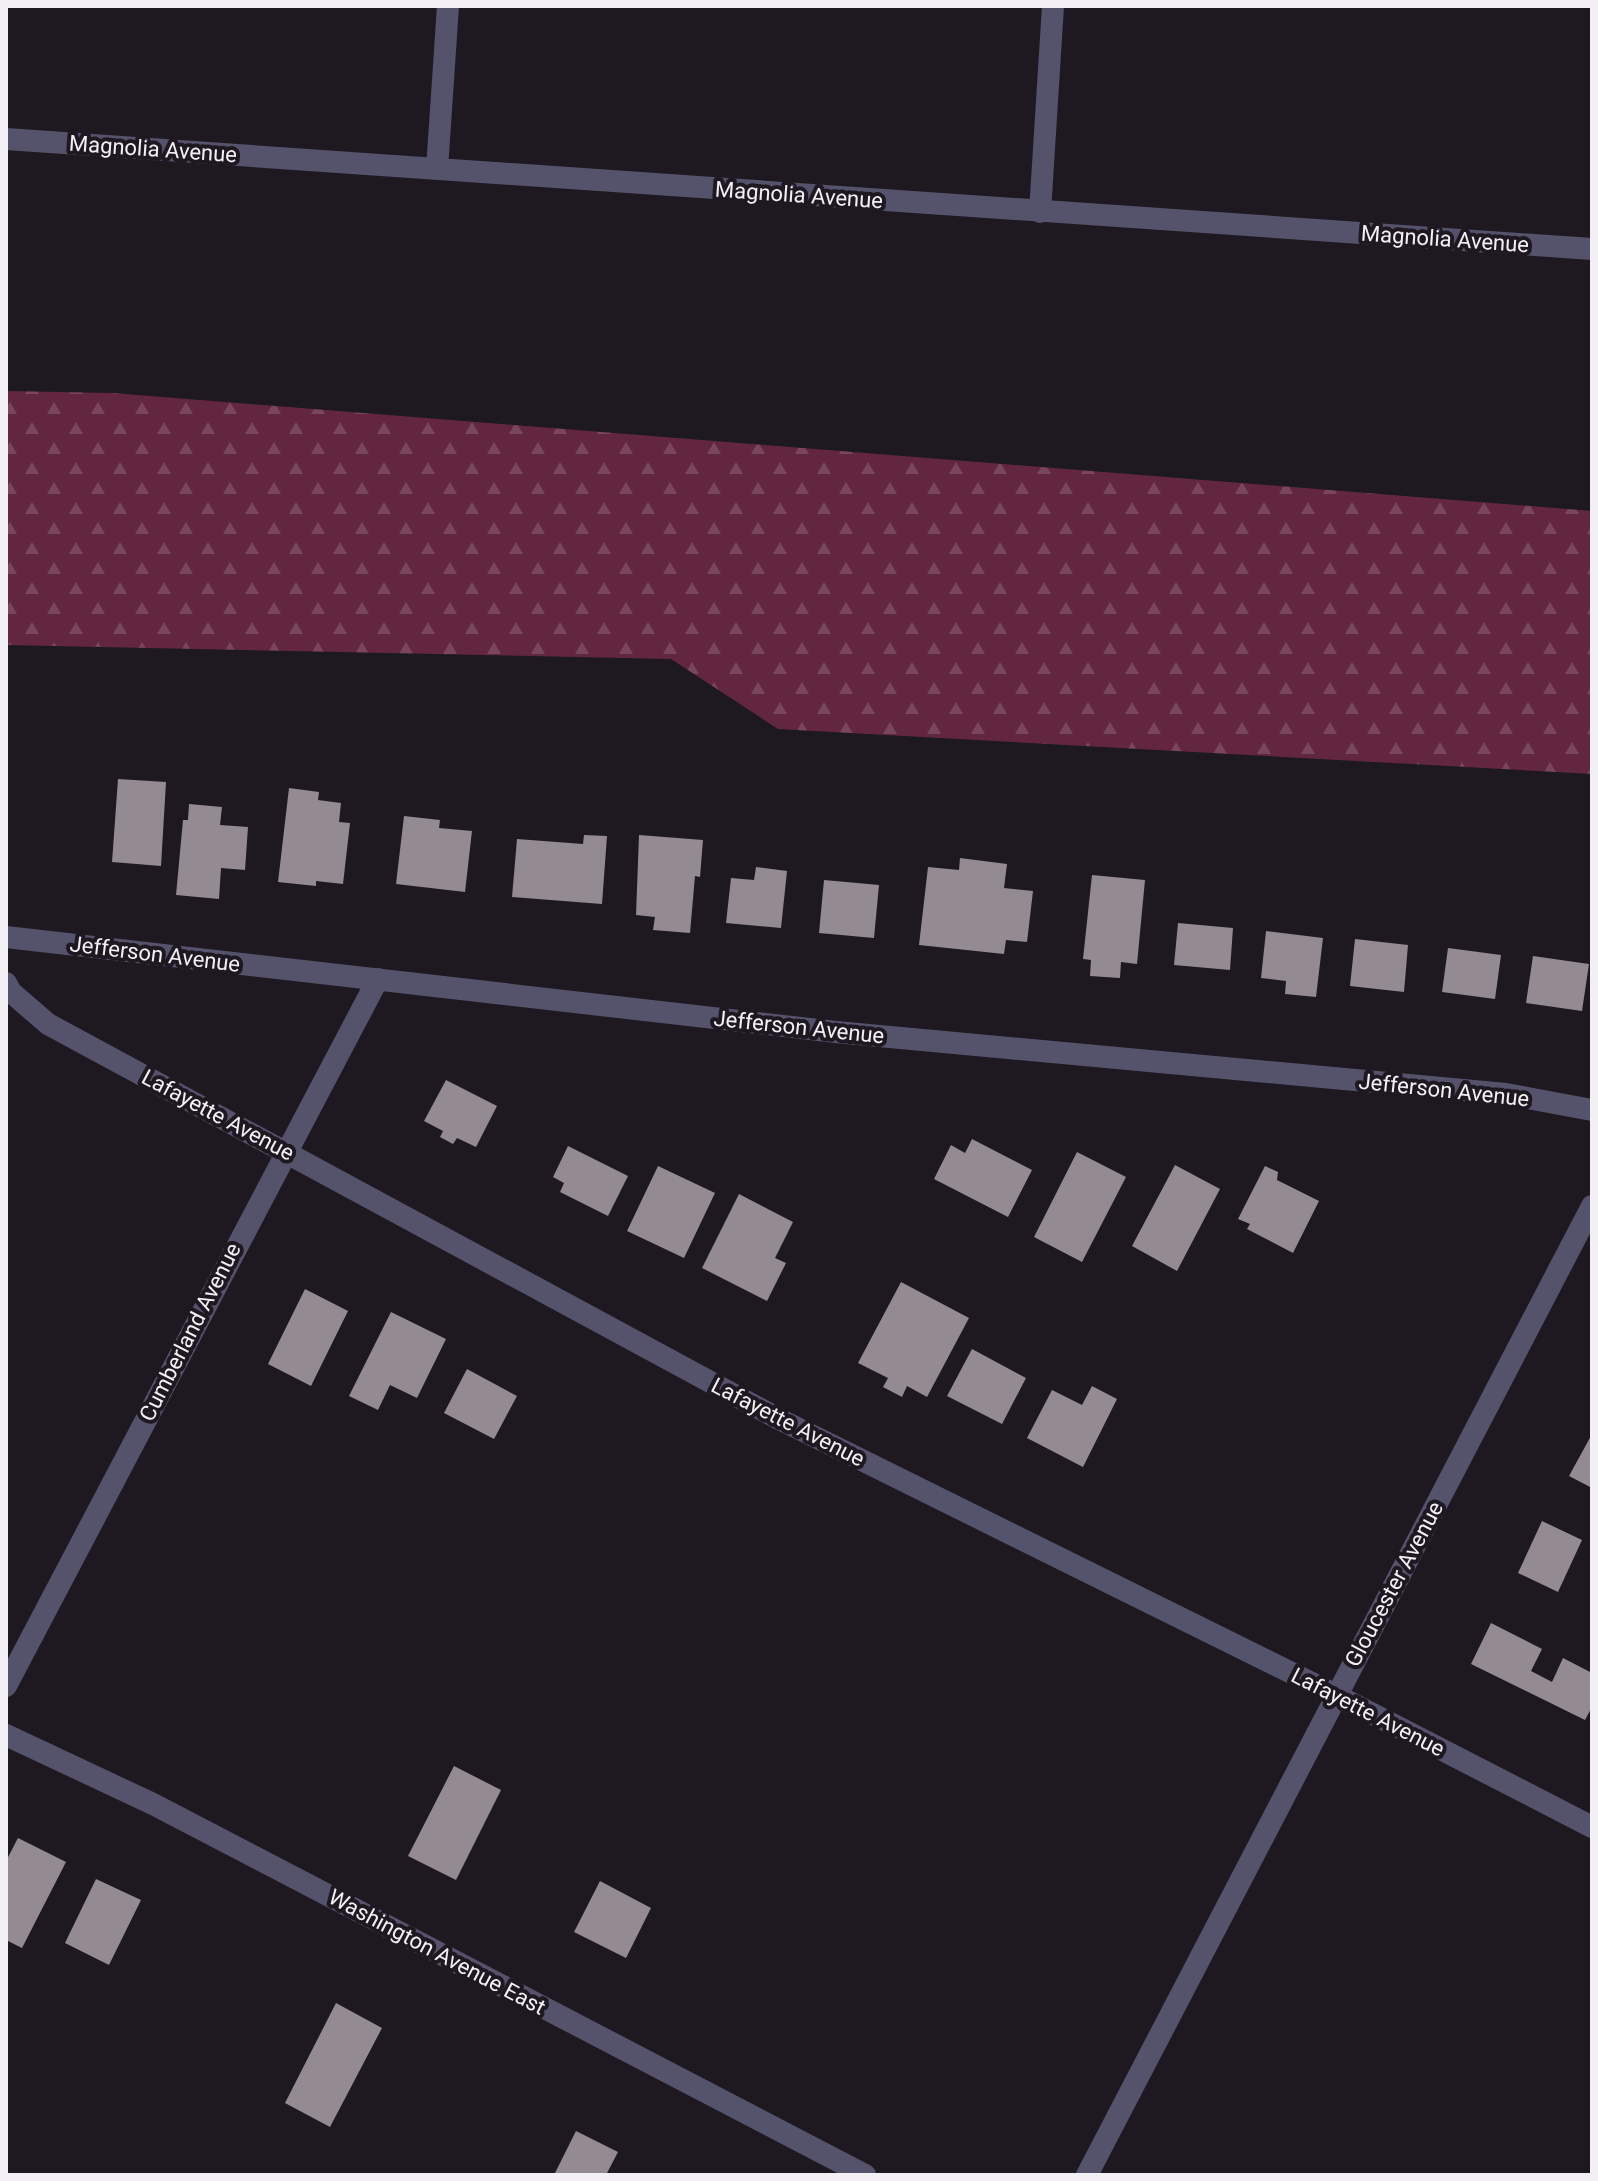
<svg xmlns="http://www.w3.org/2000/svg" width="1598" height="2181" viewBox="0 0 1598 2181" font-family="Roboto,sans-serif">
<defs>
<pattern id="forest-firs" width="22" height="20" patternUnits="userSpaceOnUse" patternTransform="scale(2)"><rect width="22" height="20" fill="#632641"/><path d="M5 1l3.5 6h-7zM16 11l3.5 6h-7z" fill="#7a465d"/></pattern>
</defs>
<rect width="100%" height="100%" fill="#1e1921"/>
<path fill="url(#forest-firs)" d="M6 391 112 393 1592 511V774L778 729 671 659 6 645Z"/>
<path fill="#948a91" d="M118 779 166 782 161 866 112 862Z
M289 788 319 792 318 800 341 803 339 822 350 823 343 884 316 881V886L278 882Z
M189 804 222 807 220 825 248 827 245 870 221 868 219 899 176 895 183 820H188Z
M404 816 440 820 439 828 472 831 465 892 396 884Z
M584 835 607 836 602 904 512 897 517 839 583 844Z
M639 835 703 840 700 877 695 876 690 933 653 930 655 917 636 915Z
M960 858 1007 864 1004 888 1033 891 1027 942 1006 940 1004 954 919 945 928 867 959 870Z
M756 867 787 871 781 928 726 923 731 878 754 880Z
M1092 875 1145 880 1137 964 1121 962 1120 978 1090 976 1091 960 1083 959Z
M824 880 879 885 874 938 819 933Z
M1178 923 1233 928 1230 970 1174 965Z
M1266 931 1323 938 1316 997 1285 994 1286 981 1261 978Z
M1355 939 1408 945 1404 992 1350 986Z
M1448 948 1501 955 1495 999 1442 992Z
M1533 956 1589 964 1582 1011 1526 1003Z
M446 1080 497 1106 476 1147 457 1138 453 1144 440 1137 443 1131 424 1121Z
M972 1139 1032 1170 1008 1217 934 1179 951 1145 965 1153Z
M568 1146 628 1176 608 1216 560 1192 564 1183 553 1177Z
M1077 1152 1126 1177 1082 1262 1034 1237Z
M1175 1165 1220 1189 1177 1271 1132 1246Z
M658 1166 715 1193 684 1258 627 1231Z
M1265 1166 1278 1172 1277 1180 1319 1201 1293 1253 1247 1229 1250 1224 1238 1219Z
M739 1194 793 1222 775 1258 786 1263 767 1301 702 1268Z
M901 1282 969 1318 927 1397 907 1386 902 1397 883 1387 888 1378 858 1363Z
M305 1289 348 1311 311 1386 268 1364Z
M391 1312 446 1339 417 1398 390 1385 378 1410 349 1396Z
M972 1349 1026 1378 1002 1424 947 1396Z
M467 1369 517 1396 494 1439 444 1413Z
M1092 1386 1117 1399 1083 1467 1027 1438 1052 1390 1082 1405Z
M1592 1434V1488L1569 1476Z
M1542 1521 1582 1540 1558 1592 1518 1573Z
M1491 1623 1542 1649 1531 1671 1552 1682 1563 1658 1592 1673V1707L1585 1720 1471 1664Z
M454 1766 501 1790 456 1880 408 1856Z
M18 1838 66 1862 22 1948 6 1940V1861Z
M96 1879 141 1900 109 1965 65 1943Z
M600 1881 651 1908 626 1958 574 1932Z
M336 2003 382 2028 330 2127 285 2103Z
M576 2131 618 2152 606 2175H554Z"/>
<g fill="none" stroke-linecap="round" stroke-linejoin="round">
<path stroke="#55526c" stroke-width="22" d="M6 139 1592 249
M437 169 448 6
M1040 212 1053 6
M6 937 836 1032 1506 1094 1592 1110
M6 983 11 992 48 1024 779 1419 1336 1695 1592 1827
M6 1686 378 979
M6 1735 153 1804 865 2175
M1087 2175 1592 1206"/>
</g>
<g text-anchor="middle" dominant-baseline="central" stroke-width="8" stroke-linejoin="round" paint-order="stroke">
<g font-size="22" fill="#f2eff5" stroke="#1e1921">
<text transform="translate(153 149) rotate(4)">Magnolia Avenue</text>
<text transform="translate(799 195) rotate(4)">Magnolia Avenue</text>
<text transform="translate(1445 239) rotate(4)">Magnolia Avenue</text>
<text transform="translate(155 954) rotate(7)">Jefferson Avenue</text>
<text transform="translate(799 1027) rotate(6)">Jefferson Avenue</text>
<text transform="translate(1444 1090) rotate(6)">Jefferson Avenue</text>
<text transform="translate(218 1115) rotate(28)">Lafayette Avenue</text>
<text transform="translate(190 1332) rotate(-63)">Cumberland Avenue</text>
<text transform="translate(788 1422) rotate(27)">Lafayette Avenue</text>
<text transform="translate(1394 1584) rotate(-62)">Gloucester Avenue</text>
<text transform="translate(1368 1712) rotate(27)">Lafayette Avenue</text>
<text transform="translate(437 1952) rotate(28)">Washington Avenue East</text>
</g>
</g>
<rect width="1598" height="2181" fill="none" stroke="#f2eff5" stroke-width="16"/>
</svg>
